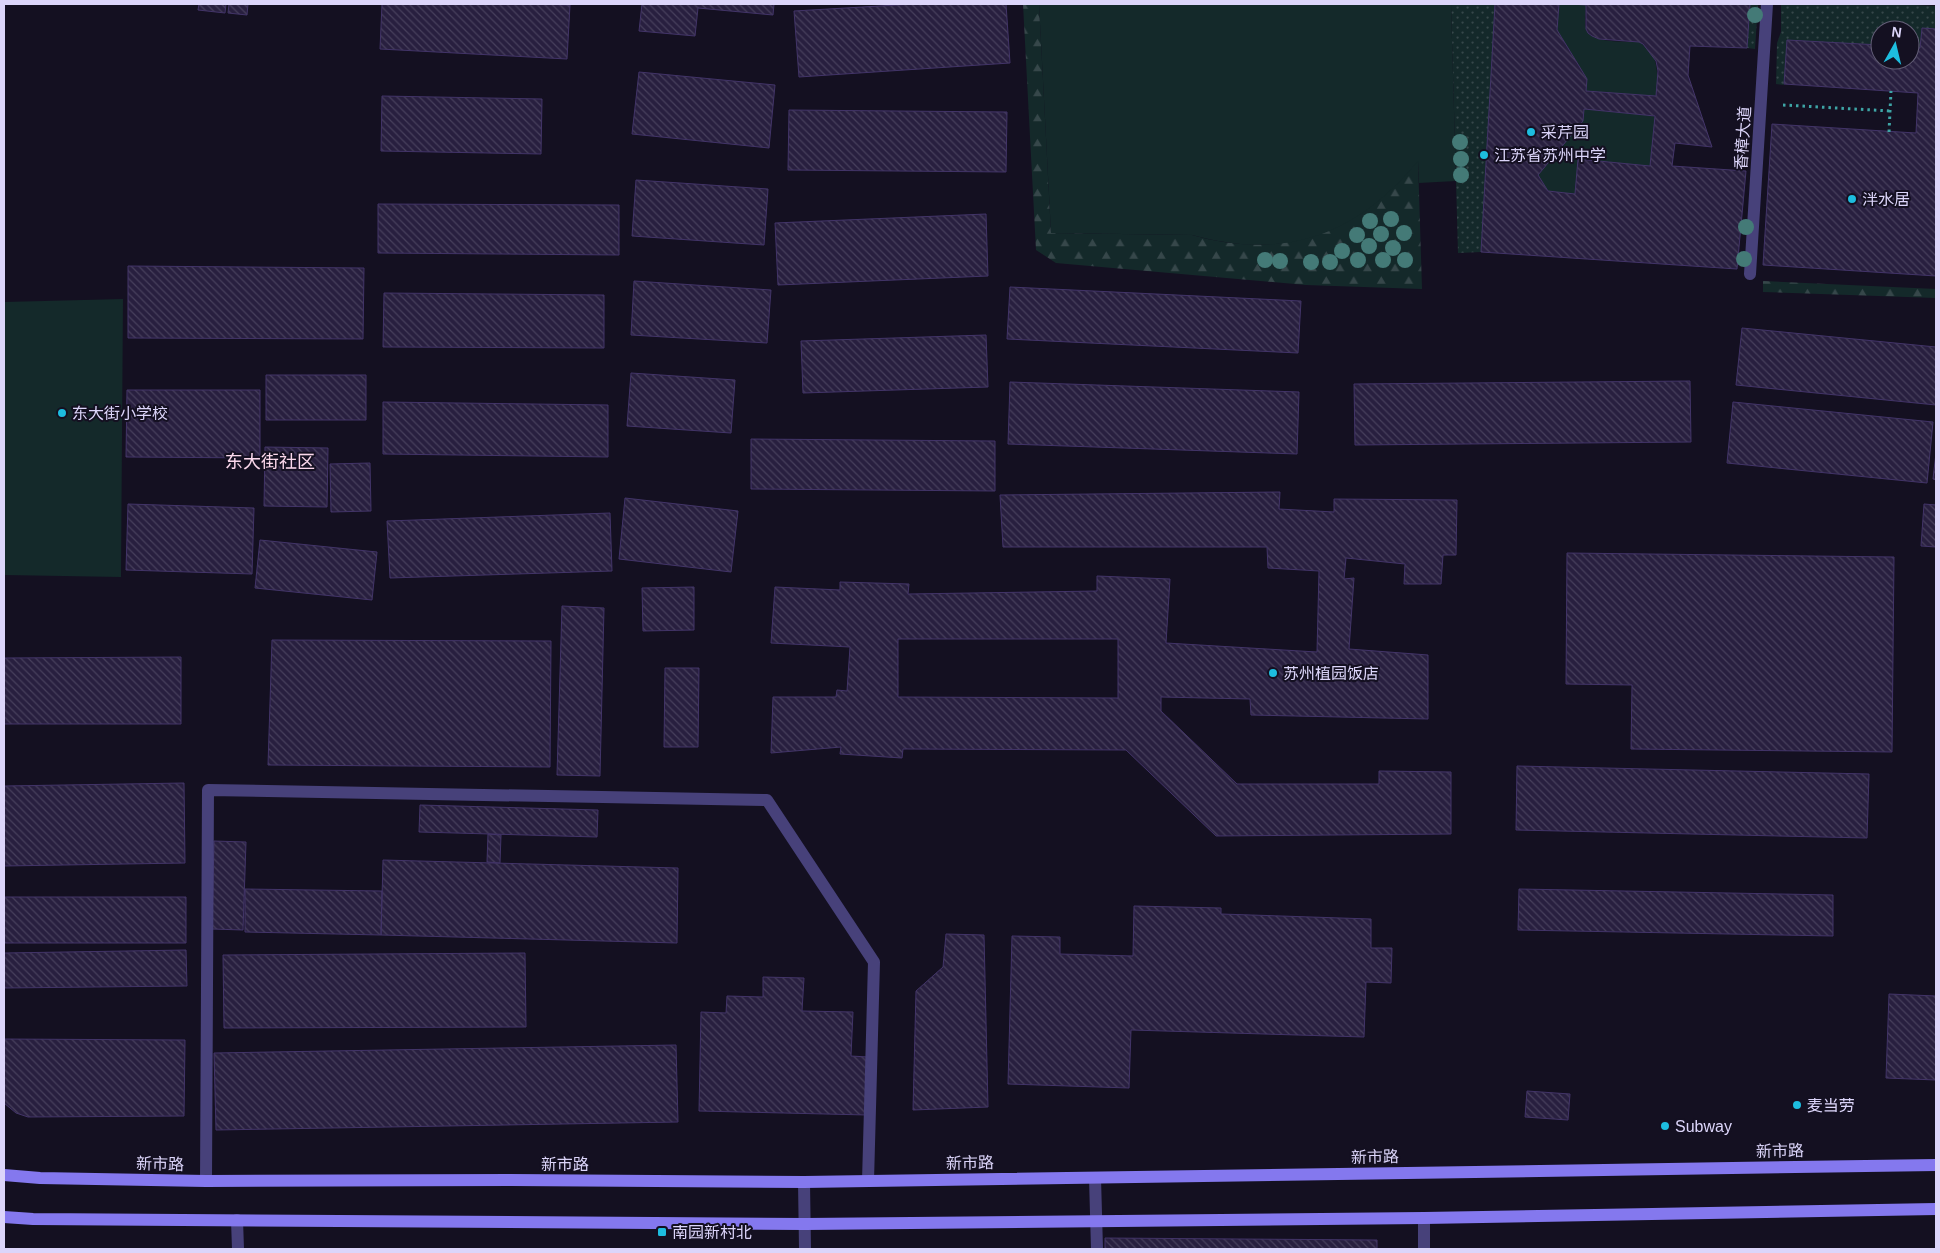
<svg xmlns="http://www.w3.org/2000/svg" width="1940" height="1253" viewBox="0 0 1940 1253" font-family="Helvetica,'Noto Sans SC',sans-serif">
<defs>
<pattern id="grass-dots" width="8" height="8" patternUnits="userSpaceOnUse" patternTransform="scale(1.25)"><rect width="8" height="8" fill="#14292a"/><path d="M2 2h.1M6 6h.1" fill="none" stroke="#36474a" stroke-width="1.8" stroke-linecap="round"/></pattern>
<pattern id="forest-firs" width="22" height="20" patternUnits="userSpaceOnUse" patternTransform="scale(1.25)"><rect width="22" height="20" fill="#14292a"/><path d="M5 1l3.5 6h-7zM16 11l3.5 6h-7z" fill="#36474a"/></pattern>
<pattern id="building-back-hatch" width="6" height="6" patternUnits="userSpaceOnUse" patternTransform="scale(1.25)"><rect width="6" height="6" fill="#281f3f"/><path d="M-1 5l2 2M0 0l6 6M5-1l2 2" fill="none" stroke="#473f5c"/></pattern>
</defs>
<rect width="100%" height="100%" fill="#141021"/>
<path fill="url(#grass-dots)" d="M1451 4H1495L1481 252 1458 253Z
M1750 4H1758L1755 49 1747 48Z
M1781 4H1894L1936 6V29L1922 28 1920 48 1910 47V30H1880V45L1787 40 1784 85 1776 84 1777 43 1781 32Z"/>
<path fill="url(#forest-firs)" d="M1023 4H1039L1051 233 1192 235C1284 261 1359 233 1418 160L1422 289 1306 285 1056 263 1036 250Z
M1763 281 1936 289V298L1763 292Z"/>
<path fill="#14292a" d="M1039 4H1451L1456 181 1419 183 1418 161C1357 235 1286 261 1192 235L1051 233Z
M1559 4 1586 5C1586 12 1584 22 1586 29 1590 44 1627 41 1639 42 1660 53 1658 75 1656 96L1586 91 1587 79 1557 30Z
M1584 109 1655 116 1650 166 1578 159 1575 194 1548 191 1538 175 1583 121Z
M123 299 121 577 4 575V302Z"/>
<path fill="url(#building-back-hatch)" stroke="#423468" fill-rule="evenodd" d="M199 4H226L225 13 198 10Z
M229 4H248L247 15 228 13Z
M382 4H537L570 5 567 59 380 49Z
M642 4H774L773 15 698 8 695 36 639 31Z
M914 4H1006L1010 63 799 77 794 11Z
M1495 4H1559L1557 30 1587 79 1586 91 1656 96 1658 71 1656 61 1643 44 1639 42 1599 39 1592 36 1588 33 1586 29V5L1571 4H1750L1747 48 1690 46 1688 75 1712 147 1675 143 1672 166 1746 171 1737 269 1481 252ZM1584 109 1655 116 1650 166 1578 159 1575 194 1548 191 1538 175 1583 121Z
M1922 28 1936 29V276L1763 265 1772 124 1916 133 1918 93 1784 84 1787 40 1880 45V60H1910V47L1920 48Z
M639 72 775 85 769 148 632 134Z
M382 96 542 99 541 154 381 151Z
M789 110 1007 112 1006 172 788 170Z
M636 180 768 189 764 245 632 236Z
M378 204 619 205V255L378 253Z
M986 214 988 276 778 285 775 223Z
M128 266 364 268 363 339 128 338Z
M634 281 771 290 767 343 631 335Z
M1010 287 1301 301 1298 353 1007 339Z
M384 293 604 295V348L383 347Z
M1742 328 1936 347V405L1736 385Z
M986 335 988 387 803 393 801 341Z
M631 373 735 380 731 433 627 426Z
M266 375H366V420H266Z
M1690 381 1691 442 1355 445 1354 384Z
M1010 382 1299 392 1297 454 1008 444Z
M127 390H260V458L126 457Z
M383 402 608 405V457L383 454Z
M1733 402 1933 422 1927 483 1727 463Z
M751 439 995 441V491L751 489Z
M265 447 328 448 327 507 264 506Z
M1936 453V480L1933 479Z
M370 463 371 511 331 512 330 464Z
M1280 492 1279 509 1334 512V499L1457 500 1456 555H1443L1441 584H1404L1405 564 1346 558 1344 579 1354 578 1349 649 1428 655V719L1251 715 1250 699 1161 697V711L1237 784H1379V771L1451 772V834L1216 836 1126 750 903 749 902 758 840 754 841 747 771 753 773 697H836L837 690 847 691 850 647 771 643 775 587 840 590V582L909 584 908 594 1097 591V576L1170 579 1166 643 1317 652 1319 571 1268 568 1267 547H1003L1000 495ZM898 639H1118V698L898 697Z
M625 498 738 511 731 572 619 559Z
M128 504 254 508 252 574 126 570Z
M1924 504 1936 505V547L1921 546Z
M610 513 612 571 390 578 387 521Z
M260 540 377 552 372 600 255 588Z
M1567 553 1894 557 1892 752 1631 749 1632 685 1566 684Z
M694 587V630L643 631 642 588Z
M562 606 604 608 600 776 557 775Z
M272 640 551 641 550 767 268 765Z
M181 657V724H4V658Z
M665 668H699L698 747H664Z
M1517 766 1869 774 1867 838 1516 830Z
M184 783 185 863 4 866V786Z
M420 805 598 810 597 837 419 832Z
M488 834 501 835 500 863 487 862Z
M214 841 246 842 243 930 212 929Z
M383 860 678 868 677 943 381 935Z
M245 889 382 891 381 935 245 932Z
M1519 889 1833 895V936L1518 930Z
M4 897H186V943H4Z
M1134 906 1221 908V914L1371 919V948H1392L1391 983 1366 982 1364 1037 1131 1030 1129 1088 1008 1084 1012 936 1060 937V954L1133 956Z
M946 934 984 935 988 1107 913 1110 916 991 943 967Z
M186 950 187 986 4 988V953Z
M525 953 526 1027 224 1028 223 955Z
M763 977 804 978 802 1011 853 1012 851 1056 868 1057 867 1115 699 1111 701 1012 726 1013 727 996 763 997Z
M1889 994 1936 996V1080L1886 1078Z
M4 1039 185 1040 184 1116 28 1117 16 1113 4 1103Z
M676 1045 678 1122 216 1130 214 1053Z
M1527 1091 1570 1094 1568 1120 1525 1117Z
M1105 1238 1377 1240V1249H1105Z"/>
<g fill="none" stroke-linecap="round" stroke-linejoin="round">
<path stroke="#3ea5a6" stroke-width="3" stroke-dasharray="2.5 4" stroke-linecap="butt" d="M1783 105 1890 111
M1889 132 1891 91"/>
<path stroke="#47417a" stroke-width="12" d="M1750 274 1767 4
M804 1182 805 1249"/>
<path stroke="#47417a" stroke-width="12" d="M1095 1178 1097 1249
M206 1181 208 790 767 800 874 962 868 1181
M237 1220 238 1249
M1424 1249V1218"/>
<path stroke="#8478ee" stroke-width="12" d="M4 1175 40 1178 206 1181 511 1180 804 1182 1936 1165
M4 1217 33 1219 805 1224 1424 1218 1936 1209"/>
</g>
<g fill="#447a77">
<circle cx="1755" cy="15" r="8"/>
<circle cx="1460" cy="142" r="8"/>
<circle cx="1461" cy="159" r="8"/>
<circle cx="1461" cy="175" r="8"/>
<circle cx="1391" cy="219" r="8"/>
<circle cx="1370" cy="221" r="8"/>
<circle cx="1746" cy="227" r="8"/>
<circle cx="1404" cy="233" r="8"/>
<circle cx="1381" cy="234" r="8"/>
<circle cx="1357" cy="235" r="8"/>
<circle cx="1369" cy="246" r="8"/>
<circle cx="1393" cy="248" r="8"/>
<circle cx="1342" cy="251" r="8"/>
<circle cx="1744" cy="259" r="8"/>
<circle cx="1265" cy="260" r="8"/>
<circle cx="1358" cy="260" r="8"/>
<circle cx="1383" cy="260" r="8"/>
<circle cx="1405" cy="260" r="8"/>
<circle cx="1280" cy="261" r="8"/>
<circle cx="1311" cy="262" r="8"/>
<circle cx="1330" cy="262" r="8"/>
</g>
<g fill="#1dbddf" stroke="#141021" stroke-width="2">
<circle cx="1531" cy="132" r="5"/>
<circle cx="1484" cy="155" r="5"/>
<circle cx="1852" cy="199" r="5"/>
<circle cx="62" cy="413" r="5"/>
<circle cx="1273" cy="673" r="5"/>
<circle cx="1797" cy="1105" r="5"/>
<circle cx="1665" cy="1126" r="5"/>
<rect x="657" y="1227" width="10" height="10" rx="2.5"/>
</g>
<g text-anchor="middle" dominant-baseline="central" stroke-width="4" stroke-linejoin="round" paint-order="stroke">
<g font-size="16" fill="#dcd5fa" stroke="#141021" text-anchor="start">
<text x="1541" y="132">采芹园</text>
<text x="1494" y="155">江苏省苏州中学</text>
<text x="1862" y="199">泮水居</text>
<text x="72" y="413">东大街小学校</text>
<text x="1283" y="673">苏州植园饭店</text>
<text x="1807" y="1105">麦当劳</text>
<text x="1675" y="1126">Subway</text>
<text x="672" y="1232">南园新村北</text>
</g>
<g font-size="16" fill="#dcd5fa" stroke="#141021">
<text transform="translate(1743 138) rotate(-86)">香樟大道</text>
<text transform="translate(1780 1151) rotate(-1)">新市路</text>
<text transform="translate(1375 1157) rotate(-1)">新市路</text>
<text transform="translate(970 1163) rotate(-1)">新市路</text>
<text transform="translate(160 1164) rotate(1)">新市路</text>
<text x="565" y="1164">新市路</text>
</g>
<g font-size="18" fill="#fad7eb" stroke="#141021">
<text x="270" y="462">东大街社区</text>
</g>
</g>
<rect width="1940" height="1253" fill="none" stroke="#dcd5fa" stroke-width="10"/>
<g transform="translate(1895 45) rotate(8)"><circle r="24" fill="#141021" stroke="#645f78"/>
<path d="M0-4L9 19L0 12L-9 19Z" fill="#1dbddf"/>
<text y="-8" font-size="14" font-weight="bold" text-anchor="middle" fill="#dcd5fa">N</text>
</g>
</svg>
